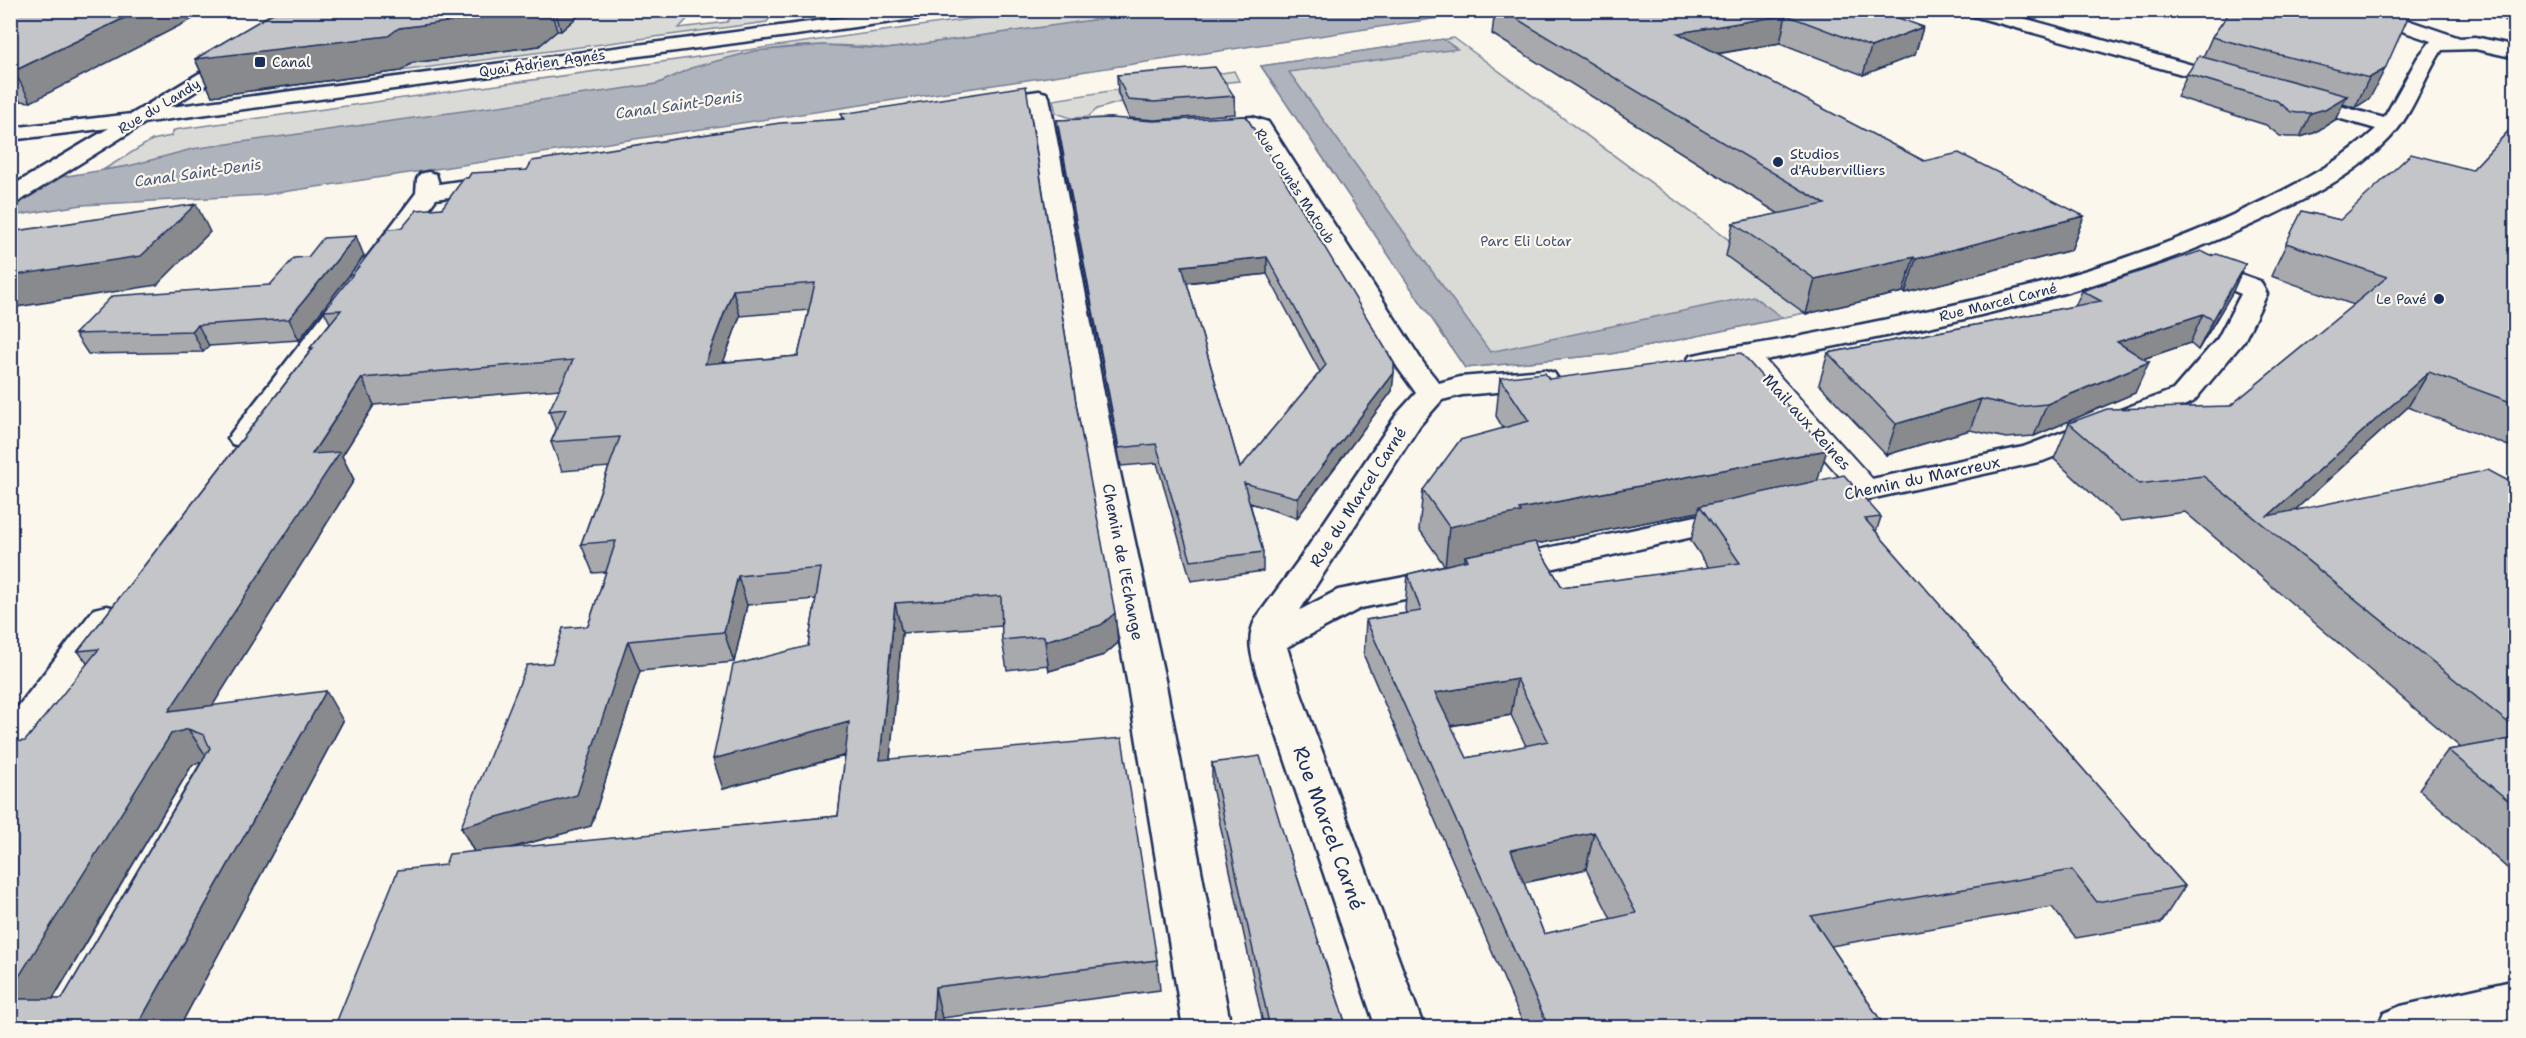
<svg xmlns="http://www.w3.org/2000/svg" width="2526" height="1038" viewBox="0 0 2526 1038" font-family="'Shantell Sans',sans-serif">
<rect width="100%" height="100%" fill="#fbf7ec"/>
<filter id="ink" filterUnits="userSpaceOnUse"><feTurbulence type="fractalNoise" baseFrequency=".0167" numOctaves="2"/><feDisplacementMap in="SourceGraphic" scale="12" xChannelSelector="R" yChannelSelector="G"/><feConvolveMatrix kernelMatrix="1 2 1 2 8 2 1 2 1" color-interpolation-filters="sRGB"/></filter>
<g filter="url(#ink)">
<path fill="#dadad7" stroke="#7a849a" stroke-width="1.5" d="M391 11H691L687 15H691L679 28 727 22 735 13H731L733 11H774L767 22 401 71 423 54Z
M1027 11H1163L887 49C805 39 732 49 657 84L103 170 152 140 171 136 174 130Z
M1454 38 1823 309 1611 354 1465 368 1261 66Z
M1234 71 1239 81 1117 92 1121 102 1097 109 1088 117 1071 118 1056 113 1053 100Z"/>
<path fill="#afb3bb" stroke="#747e96" stroke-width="1.5" d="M1163 10 1485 11 263 195 82 205 11 216V185L129 166 192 149 657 84 691 68 754 51 822 45 887 49Z
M1443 39 1457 49 1289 72 1490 352 1753 296 1783 318 1611 354 1465 368 1261 66Z"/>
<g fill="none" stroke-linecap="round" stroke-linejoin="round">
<defs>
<path id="pedestrian" d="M1746 346 1755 349 1877 484 1882 490 1877 496 1867 499 1857 496 1737 359 1733 354 1737 349Z"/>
<path id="minor" d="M1963 10H1994L2239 78 2242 82 2239 86H2225L1966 14Z
M2350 10H2378L2460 38 2475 37 2516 46V58L2475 49 2442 50C2423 79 2413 115 2389 139 2355 175 2308 198 2264 219 2139 278 2006 312 1871 339 1820 349 1770 360 1720 368L1700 370 1690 368 1686 362 1690 356C1726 347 1765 344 1802 336 1951 307 2098 278 2237 213 2286 190 2336 166 2376 129L2289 104 2286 100 2289 96 2296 94 2384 118 2418 57 2431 41 2353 14Z
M1039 91 1046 93 1049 97 1112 436 1165 680 1231 1028H1183L1127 680 1082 436 1030 104 984 111 977 109 974 105 977 101 984 99Z
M1252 117 1268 122 1424 364 1439 383 1460 377 1544 370 1554 373 1558 379 1554 385 1544 388 1462 395 1442 400 1420 425 1300 610 1338 590 1451 568 1463 571 1468 579 1463 587 1361 608 1287 647 1301 694 1424 1028H1376L1263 694C1256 668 1242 642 1257 617L1301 557 1397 414 1416 393 1398 368 1252 131 1199 129 1195 125 1199 121Z
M428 172 436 174 439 184 501 175 509 177 512 182 509 187 501 189 436 199 388 264 379 267 370 264 366 259 416 193 417 179 420 174Z
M2196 258 2260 281 2267 294 2244 341 2193 402 2043 461 1815 511 1804 508 1799 501 1804 494 1815 491 2023 447 2173 390 2218 338 2241 294 2187 271 2183 266 2187 261Z
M337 306 346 308 350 314 254 444 243 447 232 444 228 438 232 432 328 308Z
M1738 507 1750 510 1754 517 1750 524 1501 580 1489 577 1484 569 1489 561 1501 558Z
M107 606 120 609 125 618 120 627 24 756 10 761V717L94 609Z
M2516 980V1022L2493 1028H2377L2384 1013 2401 1006Z"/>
<path id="tertiary" d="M900 10H953L944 15 141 123 134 121 131 117 134 113 141 111Z"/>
<path id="secondary" d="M304 10H326L18 202 10 204V187L109 128 10 140V128L132 114Z"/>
</defs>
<use href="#pedestrian" stroke="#1b2f5e" stroke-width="4"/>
<use href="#minor" stroke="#1b2f5e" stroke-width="5"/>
<use href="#tertiary" stroke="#1b2f5e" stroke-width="5"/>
<use href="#secondary" stroke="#1b2f5e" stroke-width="5"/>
<use href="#pedestrian" fill="#fbf7ec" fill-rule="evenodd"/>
<use href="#minor" fill="#fbf7ec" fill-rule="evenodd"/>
<use href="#tertiary" fill="#fbf7ec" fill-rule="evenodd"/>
<use href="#secondary" fill="#fbf7ec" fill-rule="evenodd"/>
<path stroke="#1b2f5e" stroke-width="3" stroke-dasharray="5 3" stroke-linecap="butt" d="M2474 10 2516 23"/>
</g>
<path fill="#a8a9ad" stroke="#1b2f5e" stroke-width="1.5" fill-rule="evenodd" d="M10 10 31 102 20 101 10 106Z
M278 10H585L561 31H557L539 46 412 63 401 71 212 96 195 59Z
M1495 10H1916L1897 18 1923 27 1915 55 1863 75 1780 43 1717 54 1924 161 2084 216 2071 250 1905 293 1903 292 1806 314 1726 256 1733 223 1779 214 1492 34Z
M2028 10H2077L2064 16 2046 15Z
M2117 10H2133L2131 14Z
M2209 10H2396L2370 98 2355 108 2343 104 2335 120 2314 133 2300 137H2287L2280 136 2266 125 2177 97 2187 74 2203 57 2212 37 2228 15Z
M1117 75 1234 96 1235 114 1155 120 1129 118 1118 93Z
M841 114 1077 409 1118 643 1104 655 1049 671 1048 665 1007 670 1002 640V626L902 633 890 759 1157 960 1160 990 942 1018 445 865 474 852 461 827 552 663 588 626 606 572 593 573 581 544 609 467 562 471 551 442 556 430 549 411 560 389 374 405 342 456 354 480 212 706 343 721 179 1028H10L87 663 78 651 311 350 310 348 330 323 324 311 402 228 442 208 527 170 842 119ZM809 310 798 356 723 362 740 316ZM816 599 808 646 723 789 845 756 838 816 508 849 591 826 640 671 734 662 747 605ZM201 762 62 999H53L192 765Z
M1111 118 1394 363 1392 391 1297 518 1250 503 1263 552V571L1191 581 1157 463 1121 466 1059 135 1057 120ZM1267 274 1320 372 1240 468 1187 283Z
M2516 123V449L2408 407 2295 510 2516 485V876L2419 789 2448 750 2461 748 2185 512 2121 521 2054 459 2069 423 2230 406 2354 305 2271 276 2302 211 2340 220 2472 170Z
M364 256 299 340 209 346 203 352 88 354 75 334 270 285Z
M2245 264 2232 293 2198 350 2190 343 2143 359 2135 393 2034 436 2006 438 1970 430 1886 455 1819 384 1828 353 2075 306 2082 291Z
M1500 378 1549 379 1818 481 1881 517 1876 532 2185 886 2161 923 2076 938 2052 907 1831 946 1881 1021 1878 1028H1525L1364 656 1366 620 1406 613 1405 609 1408 574 1444 565 1419 529 1423 490 1503 428 1496 416ZM1698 512 1691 541 1709 568 1562 587 1536 544ZM1511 715 1526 746 1467 758 1451 726ZM1586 869 1611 919 1544 934 1524 883Z
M1212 763 1288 849 1347 1028H1264L1212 787Z"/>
<path fill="#888a8d" stroke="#1b2f5e" stroke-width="1.5" d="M141 10H210L31 102 14 71Z
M531 10H551L557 31 539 46 412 63 401 71 212 96 195 59 399 28Z
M555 10H585L561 31Z
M1862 10H1916L1856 33Z
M2066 10H2077L2064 16Z
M1786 15 1780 43 1673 61 1678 33Z
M1923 27 1915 55 1863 75 1871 47Z
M2385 69 2370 98 2355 108 2369 78Z
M10 85 20 101 10 106Z
M2347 96 2335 120 2314 133 2300 137 2311 113Z
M196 204 210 232 157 285 10 308V276Z
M2084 216 2071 250 1905 293 1916 259Z
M356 236 364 256 299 340 289 319Z
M1267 257V274L1182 283V266Z
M1914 257 1903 292 1806 314 1815 279Z
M2245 264 2232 293 2198 350 2213 320Z
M733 290 740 316 713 391 705 364Z
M2203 314 2190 343 2104 372 2117 342Z
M198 325 209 346 203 352 192 331Z
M2149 362 2135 393 2034 436 2047 404Z
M2429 372 2408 407 2272 531 2268 516Z
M1394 373 1392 391 1297 518 1298 498Z
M362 378 374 405 342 456 354 480 196 732 188 729 209 760 192 765 36 1027 10 1002V991L169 711 312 454Z
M1981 399 1970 430 1886 455 1896 424Z
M1827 450 1815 489 1700 506 1698 512 1516 548 1465 556V563L1445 567 1449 527 1519 509Z
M738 576 747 605 734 662 724 632Z
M895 603 902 633 887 790 880 760Z
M1115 613 1118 643 1104 655 1049 671 1045 641Z
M628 641 640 671 591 826 477 857 461 827Z
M1517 679 1511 715 1432 729 1435 693Z
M326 691 343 721 179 1028H136Z
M849 722 857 752 723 789 713 759Z
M1594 832 1586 869 1505 887 1511 850Z
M935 987 942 1018V1028H933Z
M1881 1021 1878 1028H1850Z"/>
<path fill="#c3c5c9" stroke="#1b2f5e" stroke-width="1.5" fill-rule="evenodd" d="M10 10H141L14 71H10Z
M278 10H531L528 12 399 28 388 36 195 59Z
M1502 10H1877L1923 27 1871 47 1786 15 1678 33 1924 161 1959 153 2084 216 1916 259 1914 257 1815 279 1733 223 1825 204Z
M2231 10H2396L2410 13 2385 69 2369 78 2212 37Z
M2199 56 2347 96 2325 109 2311 113H2298L2291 112 2277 101 2187 74Z
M1215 67 1234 96 1154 102 1128 100 1117 75Z
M1026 86 1077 409 1115 613 1101 625 1045 641 1044 636 1002 640 1001 596 895 603 880 760 1122 738 1157 960 935 987 933 1028H334L398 870 445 865 449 854 838 816 849 722 713 759 733 665 808 646 821 568 738 576 724 632 628 641 577 795 461 827 527 665 552 663 563 628 588 626 616 541 581 544 620 437 551 442 566 409 549 411 573 360 362 378 312 454 340 452 169 711 326 691 136 1028H10V999H62L210 748 204 735 188 729 171 734 10 991V742L25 741 99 649 78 651 313 348H310L341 310 324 311 388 229 402 228 417 210 442 208 464 178H468L471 173 527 170 532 161 780 123 844 119 841 114ZM815 283 798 356 705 364 733 290Z
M1246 116 1394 363V373L1298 498 1244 483 1263 552 1191 561 1156 444 1119 448 1057 120 1111 118 1154 121ZM1267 257 1326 365 1240 468 1182 266Z
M2516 123V404L2429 372 2268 516 2488 470 2516 485V729L2203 476 2139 484 2069 423 2107 409 2230 406 2387 277 2286 243 2302 211 2340 220 2411 154 2472 170Z
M196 204 141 256 10 276V232Z
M356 236 289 319 198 325 192 331 75 334 112 296 270 285 294 258 308 257 323 238Z
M2201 251 2211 256 2217 254 2245 264 2213 320 2203 314 2117 342 2149 362 2047 404 2018 407 1981 399 1896 424 1828 353 2101 301 2082 291Z
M1741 353 1827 450 1519 509 1521 512 1449 527 1423 490 1460 440 1529 421 1500 378 1545 373 1549 379Z
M1844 475 1881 517 1865 519 2185 886 2097 902 2072 870 1811 916 1881 1021 1850 1028H1549L1366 620 1421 611 1408 574 1468 560 1465 556 1535 542 1562 587 1740 563 1700 506ZM1517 679 1548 741 1467 758 1435 693ZM1594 832 1636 913 1544 934 1511 850Z
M2516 738V807L2448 750Z
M1260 756 1288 849 1347 1028H1270L1212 763Z"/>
</g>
<g fill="#1b2f5e" stroke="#fbf7ec" stroke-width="2">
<rect x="254" y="56" width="12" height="12" rx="3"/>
<circle cx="1778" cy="162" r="6"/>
<circle cx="2439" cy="299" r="6"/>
</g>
<g text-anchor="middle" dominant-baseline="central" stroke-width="4.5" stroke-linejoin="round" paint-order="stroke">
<g font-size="14" fill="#1b2f5e" stroke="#fbf7ec" text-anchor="start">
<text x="272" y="62">Canal</text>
<text x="1790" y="154">Studios<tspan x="1790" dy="16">d'Aubervilliers</tspan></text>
<text x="2427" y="299" text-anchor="end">Le Pavé</text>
</g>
<g font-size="14" fill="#1b2f5e" stroke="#fbf7ec">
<text transform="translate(542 63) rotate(-8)">Quai Adrien Agnés</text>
<text transform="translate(159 106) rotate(-31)">Rue du Landy</text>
<text transform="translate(1295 186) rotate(57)">Rue Lounès Matoub</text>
<text transform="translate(1998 302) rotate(-14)">Rue Marcel Carné</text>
</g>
<g font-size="14" fill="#415176" stroke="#fbf7ec">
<text x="1526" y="241">Parc Eli Lotar</text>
</g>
<g font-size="15" font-style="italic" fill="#47577a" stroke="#fbf7ec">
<text transform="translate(679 105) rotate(-8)">Canal Saint-Denis</text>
<text transform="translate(198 173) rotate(-8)">Canal Saint-Denis</text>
</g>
<g font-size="16" fill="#1b2f5e" stroke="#fbf7ec">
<text transform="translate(1807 422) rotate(48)">Mail aux Reines</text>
<text transform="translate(1922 478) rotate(-12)">Chemin du Marcreux</text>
<text transform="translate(1358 497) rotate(-57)">Rue du Marcel Carné</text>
<text transform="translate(1123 562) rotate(79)">Chemin de l'Echange</text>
</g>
<g font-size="20" fill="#1b2f5e" stroke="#fbf7ec">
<text transform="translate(1329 828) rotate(70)">Rue Marcel Carné</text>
</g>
</g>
<rect width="2526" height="1038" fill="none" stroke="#fbf7ec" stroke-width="36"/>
<rect x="18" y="18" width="2490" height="1002" fill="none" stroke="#1b2f5e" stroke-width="2" filter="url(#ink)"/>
</svg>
